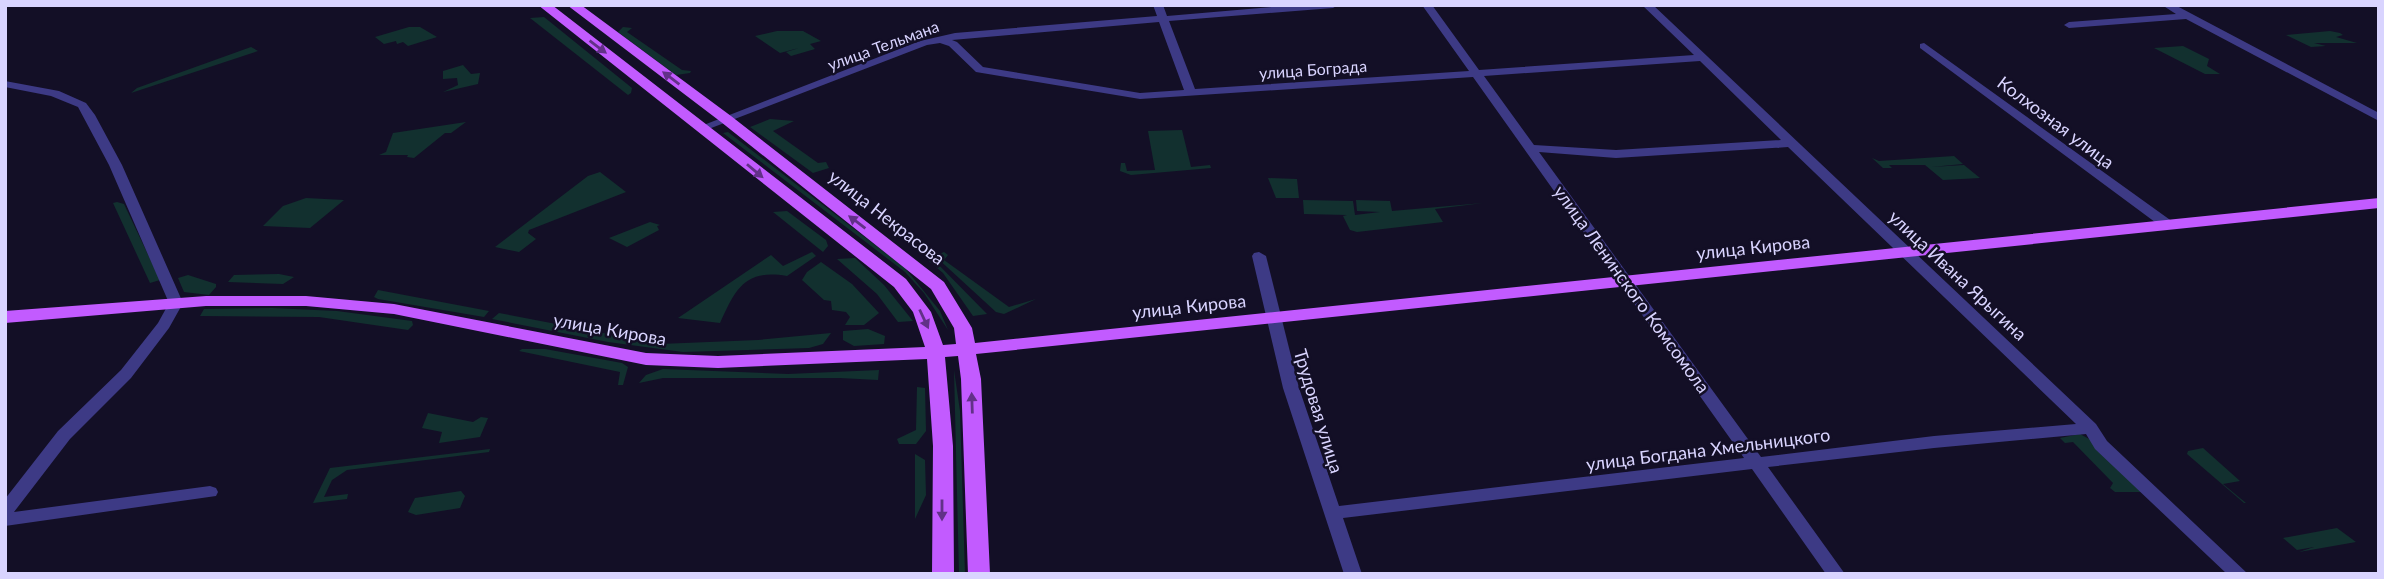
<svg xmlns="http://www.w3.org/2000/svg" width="2384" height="579" viewBox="0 0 2384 579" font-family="Lato,sans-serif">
<rect width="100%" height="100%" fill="#130f26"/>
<path fill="#12302f" d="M544 17 632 88 631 93 628 95 530 18Z
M409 27H420L437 37 408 46 403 42 397 44 396 41 384 44 375 37Z
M623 27 632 28 627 32 682 70 691 71 690 73 676 75 618 32Z
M777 31H803L821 41 810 44 815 49 791 56 786 52 799 48 780 53 755 36Z
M2330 31 2340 33 2343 35 2336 37 2357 43H2314L2326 46 2311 47 2286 35Z
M2183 46 2209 59 2207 66 2220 74H2205L2154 48Z
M251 47 258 51 131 93 137 88Z
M463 65 471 74 480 73 478 84 443 92 458 85 457 78 443 79V71Z
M770 119 794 121 773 131 818 163 826 162 829 168 813 173 750 127Z
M466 122 451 133H445L414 158 407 157 408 155H379L386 152 393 133Z
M1182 130 1191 167 1210 165 1211 168 1131 175 1120 171 1121 163H1125L1127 171 1155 170 1148 131Z
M728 132 905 268 940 311 948 330 924 293 905 272 723 133Z
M1954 156 1963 164 1931 167 1964 165 1980 178 1943 180 1925 165H1889L1892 168H1883L1872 158 1879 161Z
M600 172 626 192 529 230 528 233 536 239 519 252 495 247 588 176Z
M1268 178 1297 179 1299 198H1276Z
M306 198 344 200 310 228 263 226 283 206Z
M1303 200 1353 201 1355 215 1380 212 1357 211 1356 200 1390 201 1392 211 1483 203 1435 209 1443 222 1357 232 1350 230 1343 216 1347 215 1304 214Z
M117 202 124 204 160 280 150 283 113 203Z
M787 211 826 240 828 246 823 252 773 212Z
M650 222 660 225 657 226 659 230 627 247 609 238Z
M812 252 816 256 787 276C745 269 736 288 720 323L678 318 771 255 783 266Z
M944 252 948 255 944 260 1009 307 1036 299 1004 314 996 312 935 256Z
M929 255 987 314 973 316 943 273 924 257Z
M855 258 884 285 913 321 898 322 877 294 837 259Z
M821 262 852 284 879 313 864 325H845L850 317 846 312 832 310 831 301 824 300 802 280 807 272Z
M279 274 294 277 283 284 228 282 234 275Z
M188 275 216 284V287L209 295 184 292 178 278Z
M378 290 489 311 484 317 378 299 374 297Z
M272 308 337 311 412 321 413 325 408 330 319 317 200 316 204 309Z
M499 313 660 344 758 340 831 333 823 344 809 348 683 352 608 342 492 319Z
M868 329 885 336 884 344 854 346 843 340V331Z
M522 349H545L622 363 628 367 623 385H618L620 372 519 351Z
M663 369 788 374 879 370 878 380 840 378H663L639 383 646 375Z
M954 370 960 411 965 574H959Z
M917 387 925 388 926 431 916 444H899L897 439 916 430Z
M428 413 473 422 481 417 488 418 480 437 439 443 442 432 422 428Z
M2080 434 2091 440 2144 492H2115L2110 488 2113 483 2073 442 2065 443 2060 438Z
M2203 448 2240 481 2223 484 2246 503H2244L2187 454 2188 451Z
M490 449 489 452 347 470 332 480 324 497 348 494 347 499 313 503 330 468Z
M915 454 925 460 926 495 915 519Z
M461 491 465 496 460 508 416 515 408 512 415 498Z
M2337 528 2356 542 2299 552 2314 547 2297 550 2283 538Z"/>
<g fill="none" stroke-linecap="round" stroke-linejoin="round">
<path fill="#3d3a85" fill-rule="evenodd" d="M1153 5H1163L1167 16 1294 5H1338L1333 8 1169 21 1195 89 1469 71 1422 5H1432L1479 70 1694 55 1642 5H1653L2096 424 2107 441 2248 574H2227L2095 449 2086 434 1934 448 1768 467 1845 574H1826L1752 469 1343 518 1362 574H1344L1283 388 1252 256 1254 253 1259 252 1266 256 1299 388 1339 506 1744 458 1473 77 1140 99 976 72 949 46 940 43 927 45 706 130 702 132 696 128 920 41 955 33 1157 16ZM1159 22 1184 90 1140 93 983 67 957 42 952 40ZM1700 61 1781 140 1616 150 1534 145 1484 76ZM1788 147 2076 424 1934 436 1761 457 1539 152 1616 158Z
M2162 5H2175L2379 113V121L2186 19 2069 28 2064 25 2069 22 2176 14Z
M1924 43 2173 222 2175 225 2173 228H2163L1920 48V44Z
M5 81 59 91 86 103 95 115 122 165 183 303 169 328 131 378 70 439 14 512 210 486 216 488 218 492 216 496 5 526V499L58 431 121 370 158 323 169 303 109 165 78 107 51 96 5 87Z"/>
<path fill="#c25bff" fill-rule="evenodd" d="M538 5H552L906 279 931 312 943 345 956 344 954 328 931 289 721 122 567 5H581L731 116 944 282 972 328 975 343 2379 198V208L976 354 981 379 990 574H968L961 379 958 356 945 357 953 446 954 574H932L933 446 927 359 718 368 646 365 394 314 306 306H206L5 323V311L206 296H306L394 304 646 353 718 356 925 347 913 312 894 287Z"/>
</g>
<defs><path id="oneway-solid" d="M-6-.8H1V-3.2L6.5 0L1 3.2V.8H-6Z" transform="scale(1.75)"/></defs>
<g fill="#623188">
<use href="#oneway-solid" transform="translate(598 47) rotate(37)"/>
<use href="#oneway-solid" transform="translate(671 78) rotate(-143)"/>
<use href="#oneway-solid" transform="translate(755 171) rotate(40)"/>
<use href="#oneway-solid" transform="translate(857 222) rotate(-143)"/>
<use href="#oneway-solid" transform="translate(924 319) rotate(65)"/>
<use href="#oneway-solid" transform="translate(972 403) rotate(-92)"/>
<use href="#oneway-solid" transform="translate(942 510) rotate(90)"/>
</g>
<g text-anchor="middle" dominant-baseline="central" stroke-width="5" stroke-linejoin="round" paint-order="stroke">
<g font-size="16" fill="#d9d4ff" stroke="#130f26">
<text transform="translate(883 45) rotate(-20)">улица Тельмана</text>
<text transform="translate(1313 69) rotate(-4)">улица Бограда</text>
</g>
<g font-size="18" fill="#d9d4ff" stroke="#130f26">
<text transform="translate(2056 122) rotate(37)">Колхозная улица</text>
<text transform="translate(887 217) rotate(38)">улица Некрасова</text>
<text transform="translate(1753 247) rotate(-6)">улица Кирова</text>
<text transform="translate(1958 275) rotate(43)">улица Ивана Ярыгина</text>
<text transform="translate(1632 289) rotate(54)">улица Ленинского Комсомола</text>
<text transform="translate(1189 306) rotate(-6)">улица Кирова</text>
<text transform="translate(610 329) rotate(10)">улица Кирова</text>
<text transform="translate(1319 411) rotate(73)">Трудовая улица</text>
<text transform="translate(1708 449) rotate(-7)">улица Богдана Хмельницкого</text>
</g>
</g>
<rect width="2384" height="579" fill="none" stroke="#d9d4ff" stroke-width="14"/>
</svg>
